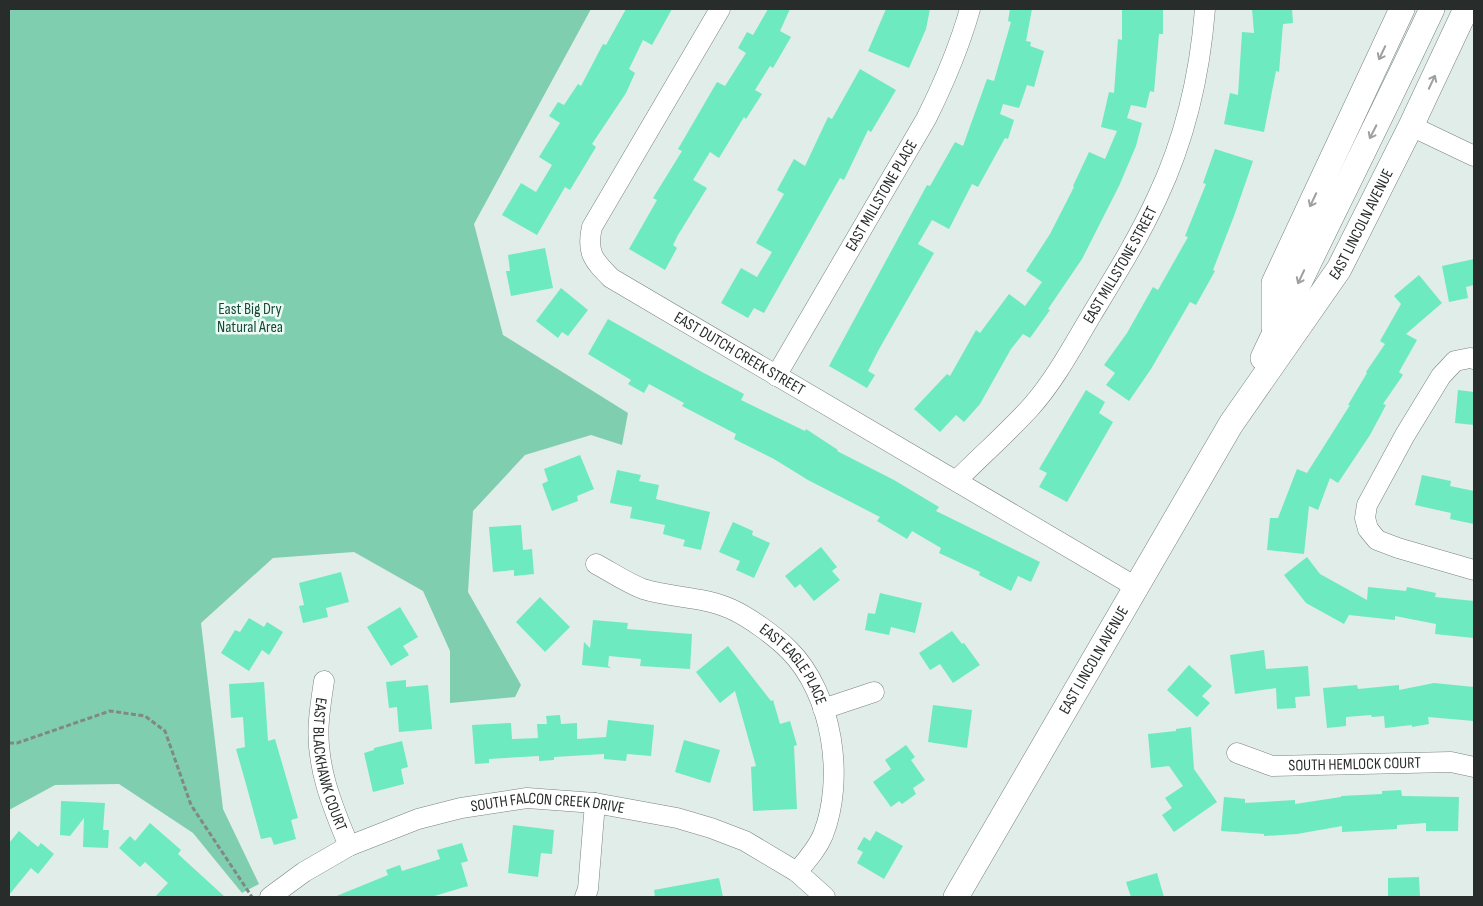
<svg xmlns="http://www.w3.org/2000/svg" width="1483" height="906" viewBox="0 0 1483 906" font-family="'Sofia Sans Condensed',sans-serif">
<rect width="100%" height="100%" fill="#e1ede8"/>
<path fill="#7fceb0" d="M9 9H591L474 224 503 335 628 413 622 445 591 435 525 455 473 511 468 592 521 685 515 697 450 703V651L423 591 354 552 273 558 201 623 223 809 259 884 242 893 193 833 119 784 55 785 9 810Z"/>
<path fill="#6deabf" d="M626 9H672L652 45 643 40 629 69 635 73 626 93 592 144 596 147 570 190 565 187 537 235 502 215 521 183 536 192 552 165 539 157 560 123 549 116 558 102 564 105 578 84 581 86 603 44 606 45Z
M768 9H790L780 31 791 37 773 68 770 66 755 90 762 94 746 119 744 117 719 158 710 152 693 180 707 188 678 235 673 245 677 248 665 270 629 249 657 200 653 198 682 151 678 149 717 82 725 86 746 53 738 48 747 32 753 35Z
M886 9H930L926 29 909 68 868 51Z
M1010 9H1032L1026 41 1031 42 1030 46 1044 51 1034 87 1027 85 1019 108 1003 104 1000 114 1014 120 1008 139 1005 138 978 187 972 184 949 229 932 220 918 244 934 253 878 351 868 371 875 375 867 388 829 366 927 185 930 186 955 142 963 146 987 79 994 81 1011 22 1008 21Z
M1122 9H1163V34H1159L1154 92 1150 91 1146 108 1131 105 1127 118 1142 123 1136 146 1119 186 1082 259 1048 309 1050 310 1030 338 1023 334 1011 349 980 404 964 422 956 415 940 432 914 409 947 374 950 376 976 330 980 333 1009 294 1025 306 1042 282 1026 271 1050 234 1074 187 1073 186 1089 152 1105 159 1117 131 1101 127 1109 92 1114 93 1118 39 1122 40Z
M1252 9H1292L1293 23 1283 24 1279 72 1276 71 1264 132 1224 124 1230 93 1238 95 1242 32 1254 33Z
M860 69 896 90 871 132 868 130 844 180 840 178 764 313 754 308 748 318 721 303 741 268 757 277 772 252 756 243 784 194 777 190 794 159 805 166 828 117 832 119Z
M1215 149 1253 161 1234 216 1213 270 1215 271 1196 305 1190 302 1151 369 1129 401 1106 385 1115 373 1104 365 1127 333 1153 287 1158 290 1188 237 1185 236 1206 184 1203 183Z
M545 248 553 288 511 296 506 271H510L508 255Z
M1474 259V285L1466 287 1468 298 1449 302 1442 266Z
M1419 275 1442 303 1406 334 1417 340 1399 372 1403 375 1383 404 1386 405 1370 435 1338 483 1330 478 1318 510 1309 506 1304 554 1267 550 1270 518H1278L1297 469 1307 473 1350 405H1348L1367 373 1366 372 1385 344 1380 341 1401 304 1394 296Z
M561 288 588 310 568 336 562 332 558 338 536 321Z
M608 319 702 372 744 394 741 400 805 431 806 429 838 450 837 451 894 480 939 507 936 511 1040 562 1031 582 1018 576 1011 591 979 575 980 572 939 553 941 548 912 531 907 539 877 521 880 517 808 480 774 459 734 439 736 434 682 406 684 403 649 384 644 393 628 384 631 380 588 354Z
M1086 390 1105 402 1099 413 1113 422 1067 502 1039 487 1047 473 1039 469Z
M1458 390 1474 392V425L1455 423Z
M580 455 594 489 577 496 578 501 552 511 542 484 548 481 544 469Z
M617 470 641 475 639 481 659 485 656 499 710 512 701 550 683 546 685 540 663 534 665 525 630 518 632 507 610 503Z
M1422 475 1451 481 1450 486 1474 491V524L1450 519 1451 513 1415 505Z
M733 522 753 531 752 535 770 543 754 578 736 570 740 561 719 552Z
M521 525 523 550 532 549 534 574 514 576V570L493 572 489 527Z
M821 547 837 567 832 571 840 580 814 601 800 584 795 588 785 576Z
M1307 557 1320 574 1367 600 1368 587 1406 591 1407 587 1436 593 1435 597 1474 601V638L1435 634 1436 624 1395 616V620L1349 615 1344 624 1306 603 1284 575Z
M341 572 349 602 326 608 328 617 303 623 299 606 304 605 299 583Z
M880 593 922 603 915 633 891 627 889 635 865 630 868 613 875 614Z
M540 597 570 627 545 652 516 622Z
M400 607 418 637 403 646 409 655 391 666 367 627Z
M249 618 264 627 267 622 283 632 269 655 262 650 249 671 221 653 235 630 240 632Z
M593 620 628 623 627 629 692 634 690 669 640 666 641 659 609 656 608 666 611 668 582 665 584 642 590 648Z
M952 631 962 644 964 643 980 665 953 683 940 664 930 670 919 653Z
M728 646 771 701 773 700 780 724 790 721 797 745 794 746 797 809 753 811 751 767 756 766 735 691 720 703 696 672Z
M1264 650 1266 669 1308 666 1310 696 1295 697 1296 708 1277 709 1276 688 1235 694 1230 655Z
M1189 665 1212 686 1202 696 1210 703 1197 717 1167 690Z
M406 680V687L428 685 432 729 399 732 397 707 389 708 386 682Z
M264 682 268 741 275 739 298 818 291 820 296 839 274 845 271 837 261 839 246 784 236 749 245 747 243 717 231 718 229 684Z
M1434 683 1474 687V721L1428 717 1429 724 1412 727V725L1385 728 1384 716 1372 717 1371 715 1346 717V726L1327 728 1323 688 1357 685 1358 689 1399 685V690Z
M933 705 972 710 967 748 928 742Z
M560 715 561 724 577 723V739L606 737 608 720 654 725 651 756 627 754 626 761 604 759V754L554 757V760L539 761V756L489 759V763L475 764 472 725 511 723 512 739 538 738 537 724H547L546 716Z
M1191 727 1194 769 1217 802 1174 832 1162 815 1172 808 1165 798 1183 786 1169 766 1151 768 1148 734 1176 731V729Z
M684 740 720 750 710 783 675 772Z
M402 741 408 767 401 769 404 784 373 792 364 753 374 750V748Z
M906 745 915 757 911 760 925 780 913 788 916 794 902 804 899 801 891 807 873 782 891 769 885 760Z
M1401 790 1402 796 1459 797 1458 831H1426V823L1397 825V829L1342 832V826L1297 834 1264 836V834L1221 831 1224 797 1245 799V803L1295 800V804L1341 797V796L1382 794V791Z
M61 801 105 803 103 830H109L108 848 83 847 84 818 70 836 60 835Z
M150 823 181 850 178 854 225 897H155L168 883 145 862 140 867 119 848 130 836 135 841Z
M513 825 554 830 552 854 541 853 538 877 508 873Z
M19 831 38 847 41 843 54 854 38 874 31 868 9 895V843Z
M876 831 903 846 884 879 857 863 863 852 857 849 864 837 870 841Z
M462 843 468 861 461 863 468 886 431 897H334L388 875 386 870 400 865 402 871 440 859 437 850Z
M1157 873 1164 897H1131L1126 882Z
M1419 877 1420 897H1388V878Z
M719 878 723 897H655L654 890Z"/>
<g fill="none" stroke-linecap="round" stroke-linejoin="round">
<defs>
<g id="minor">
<path id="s1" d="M720 9 592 227C586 253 594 261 611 278L1136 587"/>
<path d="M1411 126 1474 156"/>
<path d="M1474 359 1470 358 1455 361 1441 376 1405 435 1367 505 1365 518 1368 529 1377 540 1398 548 1474 570"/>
<path id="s2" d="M776 376 926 119C944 83 959 48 970 9"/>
<path id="s3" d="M957 480C981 456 1007 433 1030 408 1055 380 1073 346 1092 314 1115 276 1138 239 1157 198 1185 139 1200 73 1205 9"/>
<path id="s4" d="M596 564C611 572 627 583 643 589 671 598 703 596 731 609 749 617 775 636 789 650 833 694 845 779 823 835 817 849 807 860 797 872"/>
<path id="s5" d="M324 681C322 694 320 707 319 720 315 764 332 806 349 846"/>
<path d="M823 709 874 692"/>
<path id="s6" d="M1237 753 1272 766 1451 762 1474 767"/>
<path id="s7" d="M270 897 304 872 349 846 418 819 461 808 527 798 595 803 677 818 711 828 745 841 797 872 825 897"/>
<path d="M585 897 588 889 595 803"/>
</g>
<g id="major">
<path d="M1274 328V283L1402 9"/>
<path d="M1263 358C1318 241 1377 126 1432 9"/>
<path id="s8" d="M956 897 1231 424 1339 269 1411 126 1466 9"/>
</g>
</defs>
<use href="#minor" stroke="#78837e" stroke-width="21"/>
<use href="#major" stroke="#78837e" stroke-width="26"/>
<path stroke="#808985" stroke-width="3" stroke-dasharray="5 2.5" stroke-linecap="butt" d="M9 743H17L110 711 145 716 165 731 191 805 252 897"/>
<use href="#minor" stroke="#fff" stroke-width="20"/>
<use href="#major" stroke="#fff" stroke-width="25"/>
</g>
<defs><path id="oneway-shaft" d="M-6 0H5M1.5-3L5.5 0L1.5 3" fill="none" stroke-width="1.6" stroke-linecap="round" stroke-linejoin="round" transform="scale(1.25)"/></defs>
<g stroke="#9ea0a0">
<use href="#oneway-shaft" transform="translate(1382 53) rotate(115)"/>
<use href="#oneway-shaft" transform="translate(1432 82) rotate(-65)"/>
<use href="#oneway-shaft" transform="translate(1373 132) rotate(117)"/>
<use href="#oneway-shaft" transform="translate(1313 200) rotate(115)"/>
<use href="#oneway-shaft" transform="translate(1301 277) rotate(115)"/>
</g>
<g text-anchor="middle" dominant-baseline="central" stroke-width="5" stroke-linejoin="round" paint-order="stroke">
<g font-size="16" fill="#282d2b" stroke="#eefbf5">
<text stroke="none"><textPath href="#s2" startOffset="209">EAST MILLSTONE PLACE</textPath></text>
<text stroke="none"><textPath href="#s8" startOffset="786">EAST LINCOLN AVENUE</textPath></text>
<text stroke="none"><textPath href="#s3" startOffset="272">EAST MILLSTONE STREET</textPath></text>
<text stroke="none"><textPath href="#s1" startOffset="460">EAST DUTCH CREEK STREET</textPath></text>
<text stroke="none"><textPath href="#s8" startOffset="274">EAST LINCOLN AVENUE</textPath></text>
<text stroke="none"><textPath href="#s4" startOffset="229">EAST EAGLE PLACE</textPath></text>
<text stroke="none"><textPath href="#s5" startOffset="85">EAST BLACKHAWK COURT</textPath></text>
<text stroke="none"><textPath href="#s6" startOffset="120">SOUTH HEMLOCK COURT</textPath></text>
<text stroke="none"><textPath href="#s7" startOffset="300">SOUTH FALCON CREEK DRIVE</textPath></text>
</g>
<g font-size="16" fill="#144a39" stroke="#eefbf5">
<text x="250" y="309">East Big Dry<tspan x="250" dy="18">Natural Area</tspan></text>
</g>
</g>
<rect width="1483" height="906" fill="none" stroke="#282d2b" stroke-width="20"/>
</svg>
